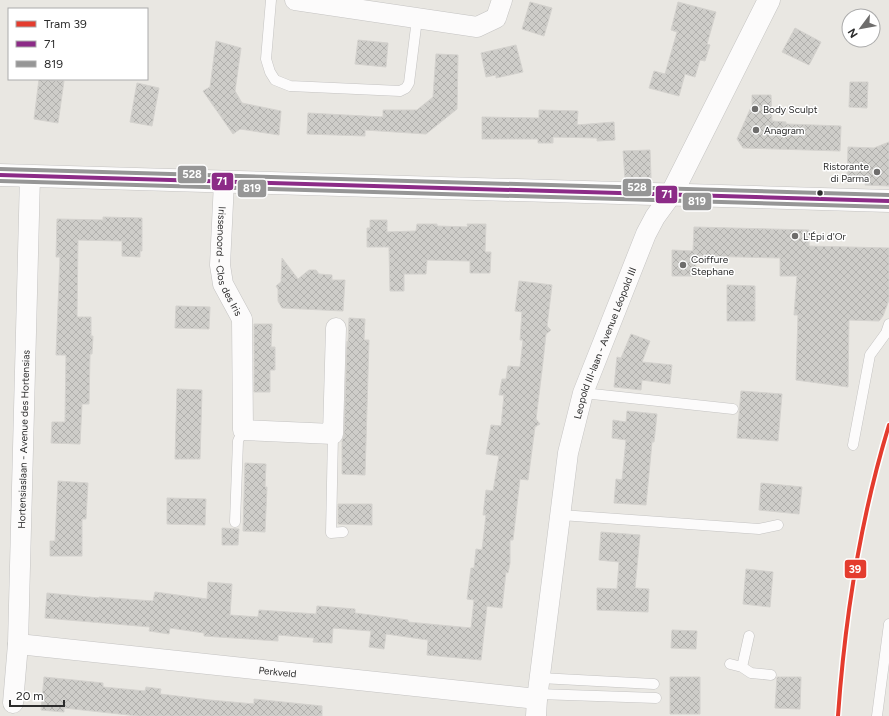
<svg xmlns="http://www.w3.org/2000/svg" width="889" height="716" viewBox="0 0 889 716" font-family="Figtree,sans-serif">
<defs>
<pattern id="building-cross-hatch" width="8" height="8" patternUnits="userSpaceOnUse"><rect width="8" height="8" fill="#cecdc9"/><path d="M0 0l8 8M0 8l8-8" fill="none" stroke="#b1b0ad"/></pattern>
</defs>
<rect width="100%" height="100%" fill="#e9e7e2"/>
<path fill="url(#building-cross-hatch)" stroke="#d4d2ce" d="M530 2 552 8 544 36 522 29Z
M678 2 716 12 707 44 710 45 705 61 700 60 695 77 685 74 679 96 649 88 654 71 665 74 677 32 671 30Z
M795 28 821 42 809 65 782 52Z
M358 40 388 43 386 67 355 64Z
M216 41 241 48 235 91 242 103 281 111 279 135 240 129 233 134 203 91 210 87Z
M516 45 523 72 496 78V75L486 77 481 53Z
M436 54 458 55 457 109 426 134 365 130V136L307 134 308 113 383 117V110H417L433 97Z
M39 79 64 81 58 123 34 119Z
M850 82H868L867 108 849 107Z
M137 83 159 88 152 126 130 122Z
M752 95H771L772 121 786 122V124L841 126 840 151 743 148 737 139 752 105Z
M539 110 578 111 577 125 614 122 615 140 597 141V138L553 137V143H538V139H482V117L539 118Z
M889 142V186L865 185 866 182 847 181 848 147 874 148Z
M650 150 651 178 625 179 623 151Z
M103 217 142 218V251H140V257L122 256V241L78 240 77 317H91V336H93L92 354H90L89 404H82L80 444 51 443 52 422H65L66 355H56L60 257H56L57 219 103 220Z
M370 220H387V232L416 231 417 224H437V226L468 227 467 224H486L485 252H491L490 273H470V261L427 260 426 274H404V291H390L389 247H367V228H370Z
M694 227 809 230V246L889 248V300L883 316 879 321 849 320 848 387 796 380 798 315H794L797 276H780V258L696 256V276H672V250L693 251Z
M282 258 298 279 309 270H316L319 274 332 275V280H345L343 311 282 308 278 301V289L276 286 281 282Z
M519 281 552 285 547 326 551 330 546 334 542 370 536 419 540 424 535 427 528 480 520 479 513 540H510V563L508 573 506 572 502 608 487 606 481 660 427 655 428 640 386 634 384 649 369 647 371 631 333 628 332 643 313 642 314 638 278 635V641L204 636V633L170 628 169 634 149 631 150 627 45 618 47 593 99 598V597L153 601 155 592 207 599 208 582 232 584 230 615 258 617 259 610 316 614 317 606 355 609V613L408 620V622L471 628 474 600 467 599 471 568H474L476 549 482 550 486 515H483L486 490 493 491 499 456 486 454 491 425 501 426 504 395H499L502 379H506L508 366 520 367 523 340H520L522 312 515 311Z
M727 285 755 286V321H727Z
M176 306 210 307 209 329 175 328Z
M349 318 365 319 364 340H369L365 475 342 474V441L344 434 347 341 348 342Z
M254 324H272L271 347H275V370H270V392H254Z
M631 334 650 341 642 362 672 365 670 384 642 380 641 390 614 387 617 357 621 358Z
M177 389 202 390 200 459H175Z
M741 391 782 394 778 441 737 438Z
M627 411 657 414 654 442H652L646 505 614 503 616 479 622 480 626 440 612 438 613 420 626 422Z
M245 463 266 464 265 487H267L265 532 243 531Z
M58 481 88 483 86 519H82V556H50V541H55Z
M761 483 802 487 799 514 759 510Z
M167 498 206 499 205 525 167 524Z
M338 504H372V525L338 524Z
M222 528 239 529 238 545H222Z
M601 532 640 535 635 588 649 589 648 612 597 610V588L617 589 619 562 599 560Z
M746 569 773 572 770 607 743 604Z
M672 630 697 631 696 649 671 648Z
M44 677 103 683V687L145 691 146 687 161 689 160 694 210 700 254 704V699L322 706V716H138L64 708V712L41 710Z
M670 677H700V714H670Z
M777 677H801L800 709 775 708Z"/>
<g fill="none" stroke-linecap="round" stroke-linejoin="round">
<defs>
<path id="service" d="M271 0 266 59 270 72 275 80 290 86 400 91 406 88 409 83 417 19
M583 393 733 409
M333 434 331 533 343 532
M853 445 870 355 886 333 889 324
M561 515 759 529 778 525
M235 522 238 441 243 430
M730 664 742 667 751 673 771 675
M742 667 749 636
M540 678 654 684
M538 694 656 698
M877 716 889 624"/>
<g id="minor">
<path d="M295 0 477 27 496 18 502 0"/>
<path id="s1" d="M224 182 220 265 223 284 242 319 243 430 333 434 336 328"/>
<path id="s2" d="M18 644 537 699"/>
<path id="s3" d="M13 703 18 644 30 176"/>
<path id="s4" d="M536 716 537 699 568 453 583 393 646 234 655 217 671 195"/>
</g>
<path id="tertiary" d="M671 195 769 0"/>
<path id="secondary" d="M0 175 889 201"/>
</defs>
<use href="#service" stroke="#c4c3c2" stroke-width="11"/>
<use href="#minor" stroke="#c4c3c2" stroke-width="21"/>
<use href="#tertiary" stroke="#c4c3c2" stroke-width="23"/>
<use href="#secondary" stroke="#c4c3c2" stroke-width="23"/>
<use href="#service" stroke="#fcfbfb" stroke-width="10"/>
<use href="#minor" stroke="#fcfbfb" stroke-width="20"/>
<use href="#tertiary" stroke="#fcfbfb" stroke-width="22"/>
<use href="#secondary" stroke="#fcfbfb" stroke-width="22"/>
<defs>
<path id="bus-1" d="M0 175 889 201"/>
<path id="bus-2" d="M0 181 889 207"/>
<path id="bus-3" d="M0 169 889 195"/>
</defs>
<use href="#bus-1" stroke="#fff" stroke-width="7"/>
<use href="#bus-2" stroke="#fff" stroke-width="7"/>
<use href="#bus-3" stroke="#fff" stroke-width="7"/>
<use href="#bus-1" stroke="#8c2b87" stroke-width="4"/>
<use href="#bus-2" stroke="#969696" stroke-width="4"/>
<use href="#bus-3" stroke="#969696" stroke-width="4"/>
<defs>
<path id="tram-1" d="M838 716C845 617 860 520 889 425"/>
</defs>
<use href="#tram-1" stroke="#fff" stroke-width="7"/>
<use href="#tram-1" stroke="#e43c2e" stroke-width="4"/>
</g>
<g fill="#6e6d6c" stroke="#fff" stroke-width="1.5">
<circle cx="755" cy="109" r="4"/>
<circle cx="756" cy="130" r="4"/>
<circle cx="877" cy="172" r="4"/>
<circle cx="795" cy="236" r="4"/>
<circle cx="683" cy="265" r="4"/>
</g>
<circle fill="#2c2c2c" stroke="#fff" stroke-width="1.5" cx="820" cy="193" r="3.5"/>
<g text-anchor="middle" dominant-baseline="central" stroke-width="3" stroke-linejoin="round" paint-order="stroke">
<g font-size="10" fill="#2c2c2c" stroke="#fff" text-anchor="start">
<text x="763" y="109">Body Sculpt</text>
<text x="764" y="130">Anagram</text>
<text x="869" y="166" text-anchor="end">Ristorante<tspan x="869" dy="12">di Parma</tspan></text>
<text x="803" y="236">L'Épi d'Or</text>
<text x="691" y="259">Coiffure<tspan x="691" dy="12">Stephane</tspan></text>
</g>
<g font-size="10" fill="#2c2c2c" stroke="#fff">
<text stroke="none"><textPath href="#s1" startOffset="81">Irissenoord - Clos des Iris</textPath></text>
<text stroke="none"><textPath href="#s4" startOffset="381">Leopold III-laan - Avenue Léopold III</textPath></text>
<text stroke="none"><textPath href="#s3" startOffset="264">Hortensiaslaan - Avenue des Hortensias</textPath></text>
<text stroke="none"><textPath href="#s2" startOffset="261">Perkveld</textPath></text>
</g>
</g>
<g stroke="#fff" stroke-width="1.5">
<rect x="177" y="165" width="30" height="19" rx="4" fill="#969696"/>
<rect x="211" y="172" width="23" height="19" rx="4" fill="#8c2b87"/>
<rect x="622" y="178" width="30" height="19" rx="4" fill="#969696"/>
<rect x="237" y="179" width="30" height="19" rx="4" fill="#969696"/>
<rect x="655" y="185" width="23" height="19" rx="4" fill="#8c2b87"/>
<rect x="682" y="192" width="30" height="19" rx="4" fill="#969696"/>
<rect x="844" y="559" width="23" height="20" rx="4" fill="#e43c2e"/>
</g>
<g font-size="11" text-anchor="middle" font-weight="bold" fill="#fff">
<text x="192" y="178">528</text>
<text x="222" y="185">71</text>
<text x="637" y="191">528</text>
<text x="252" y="192">819</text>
<text x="667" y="198">71</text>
<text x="697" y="205">819</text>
<text x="855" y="573">39</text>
</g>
<rect x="8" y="8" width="140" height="72" fill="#ffffff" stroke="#ababab"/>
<rect x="16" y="21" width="20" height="6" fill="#e43c2e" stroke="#ababab"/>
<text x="44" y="28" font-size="12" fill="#2c2c2c">Tram 39</text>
<rect x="16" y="41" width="20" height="6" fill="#8c2b87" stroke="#ababab"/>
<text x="44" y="48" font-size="12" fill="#2c2c2c">71</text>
<rect x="16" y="61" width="20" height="6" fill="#969696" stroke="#ababab"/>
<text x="44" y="68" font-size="12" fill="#2c2c2c">819</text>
<g transform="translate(861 28) rotate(238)"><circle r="19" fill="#ffffff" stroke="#ababab"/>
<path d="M0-3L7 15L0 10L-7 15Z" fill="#6e6d6c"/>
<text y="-6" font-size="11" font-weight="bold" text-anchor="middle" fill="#2c2c2c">N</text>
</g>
<path d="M10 700v6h54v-6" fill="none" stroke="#2c2c2c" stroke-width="2"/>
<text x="16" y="700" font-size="12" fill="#2c2c2c" stroke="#ffffff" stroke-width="3" paint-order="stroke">20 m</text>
</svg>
